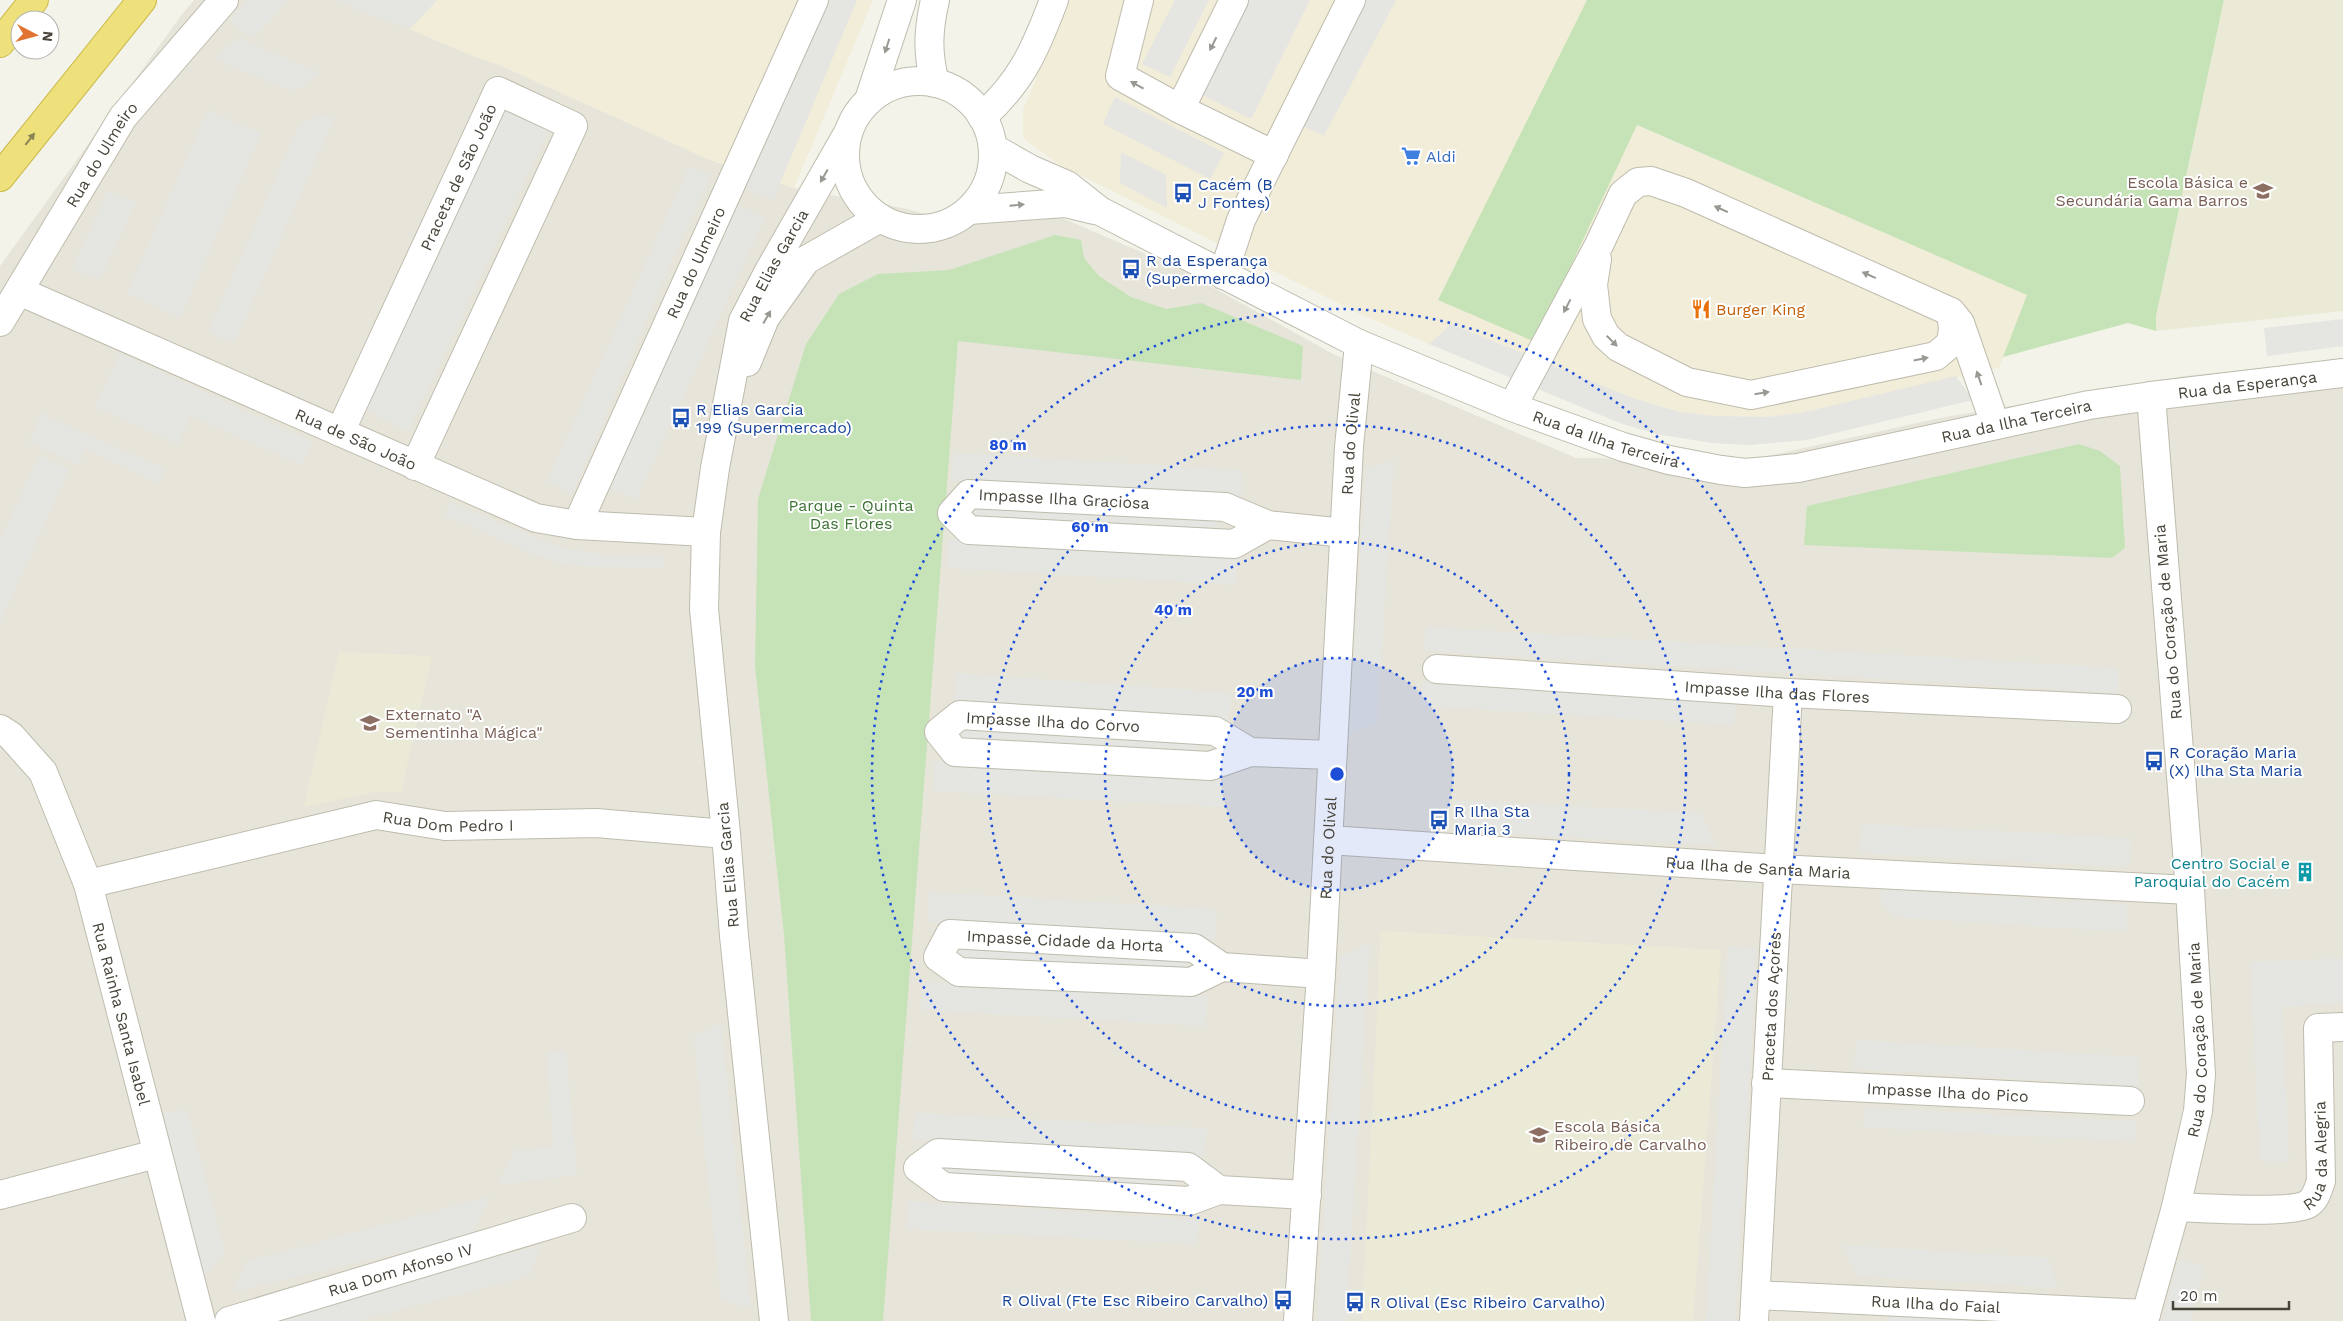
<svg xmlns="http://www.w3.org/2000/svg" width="2343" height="1321" viewBox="0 0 2343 1321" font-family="'Work Sans',sans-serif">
<rect width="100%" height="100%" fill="#f3f3ea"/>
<path fill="#e7e5d9" d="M194 0H341L478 58 495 63 708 159 794 188 907 209 965 225 1062 218 1174 266 1335 355 1576 458 1750 460 1940 418 2185 376 2343 359V1321H0V266L183 13Z"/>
<path fill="#f2edd8" d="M341 0H873L794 188 708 159 495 63 478 58Z
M1069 0H1691L1636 125 2028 295 1999 368 1801 413 1767 417 1714 416 1680 412 1630 397 1451 324 1429 344 1356 312 1058 164 1023 138V110Z"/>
<path fill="#ebead6" d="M2224 0H2343V311L2156 331V316Z
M339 652 432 656 401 792H375L304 807Z
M1381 931 1721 950 1693 1321H1362Z"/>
<path fill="#c6e3b8" d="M1587 0H2224L2156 316V331L2128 323 2003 357 2027 295 1637 125 1535 342 1438 300Z
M1055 235 1081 240 1084 258 1099 276 1131 297 1166 309 1201 303 1303 346 1301 380 958 341 883 1321H811L784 935 755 666 758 499 806 344 839 294 878 274 949 270Z
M2079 444 2100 451 2120 466 2125 548 2112 558 1804 545 1807 506Z"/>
<path fill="#e5e5e1" d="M248 0H289L253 39 230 21Z
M335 0H437L410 29 379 19Z
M828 0H857L773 200 745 189Z
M1175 0H1209L1170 77 1142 64Z
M1247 0H1310L1251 119 1200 94Z
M1366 0H1396L1324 136 1301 125Z
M239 38 320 73 301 88 290 90 214 59Z
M1115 97 1224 153 1210 179 1103 124Z
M502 107 549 129 408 432 366 410Z
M208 110 261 134 180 318 127 293Z
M319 114 334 119 234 343 208 332 299 125Z
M1121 152 1166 175 1167 208 1120 183Z
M689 167 712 174 672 260 572 494 547 481Z
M108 191 136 202 100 280 72 269Z
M737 205 765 218 636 500 610 489 678 333Z
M2343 319V346L2267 356 2264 328Z
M1451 324 1630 397 1680 412 1714 416 1767 417 1801 413 1956 376 1973 400 1806 440 1749 445 1712 443 1656 434 1620 423 1429 344Z
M120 353 312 442 302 465 191 416 178 444 95 407Z
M42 411 45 416 166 469 159 484 86 449 78 465 29 442Z
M954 453 1242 470 1241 496 951 481Z
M39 455 69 469 0 623V541Z
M1394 460 1377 724 1349 733 1366 468Z
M450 502 561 548 607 555H664V568L582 566 566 565 535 555 445 515Z
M973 505 1217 520 1216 531 972 517Z
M948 539 1238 558 1235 585 947 568Z
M1426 627 2118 668V693L1424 651Z
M955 673 1232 693 1228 722 954 706Z
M1422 682 1736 704 1734 725 1421 706Z
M955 727 1199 741 1198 753 954 739Z
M935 761 1224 777 1222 807 933 791Z
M1455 800 1701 813 1715 845 1455 831Z
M1862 824 2131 838 2130 866 2122 867 1859 853Z
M1880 890 2127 904V932L1894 917 1879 898Z
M928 892 1217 909 1215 941 928 922Z
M1370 942 1346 1321H1317L1340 957Z
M954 946 1186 959V971L953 957Z
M1728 946 1757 948 1735 1321H1706Z
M2343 958V1003L2282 1007 2289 1162 2260 1161 2250 962Z
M923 982 1208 996 1205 1026 921 1010Z
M721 1023 751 1309 721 1299 706 1162 694 1037Z
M1856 1040 2139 1057 2138 1086 1854 1069Z
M566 1051 577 1175 497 1185 515 1150 554 1147 546 1052Z
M1864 1108 2136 1121 2135 1142 1863 1127Z
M187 1110 225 1252 203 1278 159 1113Z
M915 1113 1207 1128 1204 1156 913 1140Z
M942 1164 1175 1176V1188L941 1176Z
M491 1196 470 1236 232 1292 247 1261Z
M908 1201 1199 1220 1197 1244 906 1229Z
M542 1245 529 1276 358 1321H263Z
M1844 1245 2048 1258 2058 1288 1856 1276Z
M2179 1259 2204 1266 2190 1321H2162Z
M1884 1313 2034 1321H1888Z"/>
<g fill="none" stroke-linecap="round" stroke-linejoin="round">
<defs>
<g id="minor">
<path d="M935 0C928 31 927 52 935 83"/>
<path d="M1139 0 1120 76 1180 109 1274 155"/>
<circle cx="919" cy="155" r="74"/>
<path d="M869 100 902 0"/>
<path d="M1180 109 1234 0"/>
<path d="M982 117C1022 81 1035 50 1054 0"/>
<path id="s1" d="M993 148 1030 169 1067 185 1100 211 1359 344 1512 407 1623 447 1669 460 1721 470 1745 473 1798 468 2089 405 2151 396 2343 373"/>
<path d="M969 210 1065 203 1094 210"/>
<path d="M1597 259 1593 285 1597 319 1606 336 1618 347 1687 382 1751 395 1936 356 1951 343 1953 329 1951 312"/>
<path d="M1223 275 1241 220 1351 0"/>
<path id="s2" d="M19 291 536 518 577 525 706 532"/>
<path id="s3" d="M0 322 123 117 224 0"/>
<path d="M747 362 765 318 806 260 880 218"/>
<path d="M1512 407 1599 245 1623 194 1638 182 1651 181 1686 193 1951 312 1960 323 1995 424"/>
<path id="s4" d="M340 432 498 91 573 126 415 466"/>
<path id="s5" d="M577 525 814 0"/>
<path d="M1268 525 1225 507 969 494 952 513 969 530 1234 544 1268 525 1345 533"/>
<path id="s6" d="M1437 669 1788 693 2117 709"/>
<path id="s7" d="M0 729 11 736 43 772 88 884 201 1321"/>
<path d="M1250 752 1215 731 960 715 939 732 955 752 1210 766 1250 752 1332 755"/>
<path id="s8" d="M1328 840 1778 869 2190 890"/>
<path id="s9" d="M88 884 376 815 445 826 596 823 726 834"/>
<path d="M1222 967 1194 948 950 934 938 957 959 972 1191 982 1222 967 1321 974"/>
<path id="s10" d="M1766 1083 2130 1101"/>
<path d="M1219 1190 1188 1167 938 1153 918 1168 944 1187 1189 1201 1219 1190 1307 1195"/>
<path d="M0 1195 156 1154"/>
<path id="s11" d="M2176 1207C2200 1208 2291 1214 2308 1204 2316 1199 2318 1189 2321 1181L2318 1028 2343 1027"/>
<path id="s12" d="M1756 1295 2146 1314"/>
<path id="s13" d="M229 1321 572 1218"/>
<path id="s14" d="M774 1321 734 936 726 834 704 609 706 532 715 468 743 321 769 271 848 133"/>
<path id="s15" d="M1298 1321 1321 974 1349 447 1359 344"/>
<path id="s16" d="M1754 1321 1788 693"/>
<path id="s17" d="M2144 1321 2176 1207 2198 1111 2201 1074 2190 890 2151 396"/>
</g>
<path id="highway" d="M0 43 34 0
M0 177 142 0"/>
</defs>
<use href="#minor" stroke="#bebcae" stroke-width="30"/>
<use href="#highway" stroke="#ccba4c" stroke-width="30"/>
<use href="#minor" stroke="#fff" stroke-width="28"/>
<use href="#highway" stroke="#eee17b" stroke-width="28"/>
</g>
<defs><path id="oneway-solid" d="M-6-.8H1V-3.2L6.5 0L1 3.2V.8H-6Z" transform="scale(1.25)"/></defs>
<g fill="#9a9892">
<use href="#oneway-solid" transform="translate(1213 44) rotate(117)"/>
<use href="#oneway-solid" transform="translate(887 46) rotate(108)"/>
<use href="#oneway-solid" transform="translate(1137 85) rotate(-151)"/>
<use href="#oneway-solid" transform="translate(824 176) rotate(120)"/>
<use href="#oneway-solid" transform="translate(1017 205) rotate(-6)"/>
<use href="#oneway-solid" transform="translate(1721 209) rotate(-156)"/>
<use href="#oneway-solid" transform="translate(1869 275) rotate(-156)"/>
<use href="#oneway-solid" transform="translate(1567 306) rotate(118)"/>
<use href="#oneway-solid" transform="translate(767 317) rotate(-60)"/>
<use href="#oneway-solid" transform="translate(1612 341) rotate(45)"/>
<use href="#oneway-solid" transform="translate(1921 359) rotate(-12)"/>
<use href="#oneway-solid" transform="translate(1979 378) rotate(-109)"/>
<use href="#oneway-solid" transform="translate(1762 393) rotate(-9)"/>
</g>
<use fill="#8a8353" href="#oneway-solid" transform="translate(30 139) rotate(-52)"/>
<circle cx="1337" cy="774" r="116" fill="#1d4ed8" fill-opacity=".12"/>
<g fill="none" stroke="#1d4ed8" stroke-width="2.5" stroke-dasharray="2.5 5">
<circle cx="1337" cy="774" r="116"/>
<circle cx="1337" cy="774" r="232"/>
<circle cx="1337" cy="774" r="349"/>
<circle cx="1337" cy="774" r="465"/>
</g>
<defs>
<symbol id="supermarket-bare" viewBox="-9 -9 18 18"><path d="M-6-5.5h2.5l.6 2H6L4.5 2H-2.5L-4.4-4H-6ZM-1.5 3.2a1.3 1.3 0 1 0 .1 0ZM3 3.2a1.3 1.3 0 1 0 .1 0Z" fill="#3f7fe0" stroke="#fff" stroke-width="2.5" paint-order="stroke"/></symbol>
<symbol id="school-bare" viewBox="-9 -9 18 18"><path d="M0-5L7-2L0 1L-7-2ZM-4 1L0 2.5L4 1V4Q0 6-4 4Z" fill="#8d6e63" stroke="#fff" stroke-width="2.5" paint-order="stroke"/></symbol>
<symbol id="bus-bare" viewBox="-9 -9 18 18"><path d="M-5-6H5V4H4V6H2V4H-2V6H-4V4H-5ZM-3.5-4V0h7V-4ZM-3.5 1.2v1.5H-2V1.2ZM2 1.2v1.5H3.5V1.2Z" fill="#1a4fb4" stroke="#fff" stroke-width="2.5" paint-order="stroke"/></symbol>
<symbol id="restaurant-bare" viewBox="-9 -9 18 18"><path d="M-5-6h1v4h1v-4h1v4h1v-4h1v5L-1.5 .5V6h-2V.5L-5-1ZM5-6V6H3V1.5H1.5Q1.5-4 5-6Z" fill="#e8710a" stroke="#fff" stroke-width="2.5" paint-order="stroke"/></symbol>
<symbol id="building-bare" viewBox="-9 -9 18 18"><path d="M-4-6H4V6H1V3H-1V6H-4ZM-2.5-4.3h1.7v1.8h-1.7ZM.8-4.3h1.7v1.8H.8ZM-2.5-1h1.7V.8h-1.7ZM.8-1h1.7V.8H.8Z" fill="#0f9aa8" stroke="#fff" stroke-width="2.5" paint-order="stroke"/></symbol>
</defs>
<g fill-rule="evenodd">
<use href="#supermarket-bare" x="1397" y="142" width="28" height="28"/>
<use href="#school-bare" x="2249" y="177" width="28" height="28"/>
<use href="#bus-bare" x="1169" y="179" width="28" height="28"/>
<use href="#bus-bare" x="1117" y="255" width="28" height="28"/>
<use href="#restaurant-bare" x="1687" y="295" width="28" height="28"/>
<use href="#bus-bare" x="667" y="404" width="28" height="28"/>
<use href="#school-bare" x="356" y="709" width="28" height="28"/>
<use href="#bus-bare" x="2140" y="747" width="28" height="28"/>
<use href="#bus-bare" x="1425" y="806" width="28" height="28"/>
<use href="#building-bare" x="2291" y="858" width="28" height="28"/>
<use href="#school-bare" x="1525" y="1121" width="28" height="28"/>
<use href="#bus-bare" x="1269" y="1286" width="28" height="28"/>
<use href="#bus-bare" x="1341" y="1288" width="28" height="28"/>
</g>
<g text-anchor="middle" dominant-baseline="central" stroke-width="4" stroke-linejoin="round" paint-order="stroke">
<g font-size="16" fill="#474439" stroke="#fff">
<text stroke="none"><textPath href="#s3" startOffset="196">Rua do Ulmeiro</textPath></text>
<text stroke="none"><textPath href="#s4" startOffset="281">Praceta de São João</textPath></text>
<text stroke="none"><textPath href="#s5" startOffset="288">Rua do Ulmeiro</textPath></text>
<text stroke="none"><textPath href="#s14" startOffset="1070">Rua Elias Garcia</textPath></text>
<text stroke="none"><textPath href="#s1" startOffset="1335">Rua da Esperança</textPath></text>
<text stroke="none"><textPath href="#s1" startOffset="1101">Rua da Ilha Terceira</textPath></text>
<text stroke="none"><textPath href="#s1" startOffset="681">Rua da Ilha Terceira</textPath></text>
<text stroke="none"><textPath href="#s2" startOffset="368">Rua de São João</textPath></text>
<text stroke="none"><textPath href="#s15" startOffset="879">Rua do Olival</textPath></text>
<text transform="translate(1064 499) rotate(3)">Impasse Ilha Graciosa</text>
<text transform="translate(2168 622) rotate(-95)">Rua do Coração de Maria</text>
<text stroke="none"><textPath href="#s6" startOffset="341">Impasse Ilha das Flores</textPath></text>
<text transform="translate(1053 722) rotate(3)">Impasse Ilha do Corvo</text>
<text stroke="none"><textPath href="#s9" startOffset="369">Rua Dom Pedro I</textPath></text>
<text stroke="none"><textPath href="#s15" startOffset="474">Rua do Olival</textPath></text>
<text transform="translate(728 865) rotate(-95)">Rua Elias Garcia</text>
<text stroke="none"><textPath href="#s8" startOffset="431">Rua Ilha de Santa Maria</textPath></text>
<text transform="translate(1065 941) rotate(3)">Impasse Cidade da Horta</text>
<text stroke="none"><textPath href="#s16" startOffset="315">Praceta dos Açores</textPath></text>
<text stroke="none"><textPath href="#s7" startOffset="316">Rua Rainha Santa Isabel</textPath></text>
<text stroke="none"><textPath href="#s17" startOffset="288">Rua do Coração de Maria</textPath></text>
<text stroke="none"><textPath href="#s10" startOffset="182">Impasse Ilha do Pico</textPath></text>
<text stroke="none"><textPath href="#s11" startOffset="184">Rua da Alegria</textPath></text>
<text stroke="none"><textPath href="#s13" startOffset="179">Rua Dom Afonso IV</textPath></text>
<text stroke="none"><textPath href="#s12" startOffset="180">Rua Ilha do Faial</textPath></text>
</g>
<g font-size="16" fill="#366cbe" stroke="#fff" text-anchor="start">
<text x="1426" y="156">Aldi</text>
</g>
<g font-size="16" fill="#785e54" stroke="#fff" text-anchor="start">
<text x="2248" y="182" text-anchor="end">Escola Básica e<tspan x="2248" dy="18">Secundária Gama Barros</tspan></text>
<text x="385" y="714">Externato "A<tspan x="385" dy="18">Sementinha Mágica"</tspan></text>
<text x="1554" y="1126">Escola Básica<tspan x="1554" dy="18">Ribeiro de Carvalho</tspan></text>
</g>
<g font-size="16" fill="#164399" stroke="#fff" text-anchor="start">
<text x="1198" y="184">Cacém (B<tspan x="1198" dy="18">J Fontes)</tspan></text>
<text x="1146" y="260">R da Esperança<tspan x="1146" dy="18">(Supermercado)</tspan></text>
<text x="696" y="409">R Elias Garcia<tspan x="696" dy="18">199 (Supermercado)</tspan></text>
<text x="2169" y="752">R Coração Maria<tspan x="2169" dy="18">(X) Ilha Sta Maria</tspan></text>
<text x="1454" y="811">R Ilha Sta<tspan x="1454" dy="18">Maria 3</tspan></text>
<text x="1268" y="1300" text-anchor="end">R Olival (Fte Esc Ribeiro Carvalho)</text>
<text x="1370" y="1302">R Olival (Esc Ribeiro Carvalho)</text>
</g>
<g font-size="16" fill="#c56008" stroke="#fff" text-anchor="start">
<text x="1716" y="309">Burger King</text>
</g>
<g font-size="16" fill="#3c7233" stroke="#fff">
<text x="851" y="505">Parque - Quinta<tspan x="851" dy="18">Das Flores</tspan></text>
</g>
<g font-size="16" fill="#0d838f" stroke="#fff" text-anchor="end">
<text x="2290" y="863">Centro Social e<tspan x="2290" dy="18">Paroquial do Cacém</tspan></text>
</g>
</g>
<circle cx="1337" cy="774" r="8" fill="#1d4ed8" stroke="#fff" stroke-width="2.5"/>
<g font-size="15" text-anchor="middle" font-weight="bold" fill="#1d4ed8" stroke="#fff" stroke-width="4" stroke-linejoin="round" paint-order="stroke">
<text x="1008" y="450">80 m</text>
<text x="1090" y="532">60 m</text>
<text x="1173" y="615">40 m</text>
<text x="1255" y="697">20 m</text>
</g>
<g transform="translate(35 35) rotate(96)"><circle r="24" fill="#ffffff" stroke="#b5b4b0"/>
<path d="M0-4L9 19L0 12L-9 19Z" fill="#e27433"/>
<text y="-8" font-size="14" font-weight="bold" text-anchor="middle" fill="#474439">N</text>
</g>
<path d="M2173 1301v8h116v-8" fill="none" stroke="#474439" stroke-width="2.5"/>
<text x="2180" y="1301" font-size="15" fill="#474439" stroke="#ffffff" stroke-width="4" paint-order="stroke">20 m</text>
</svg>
